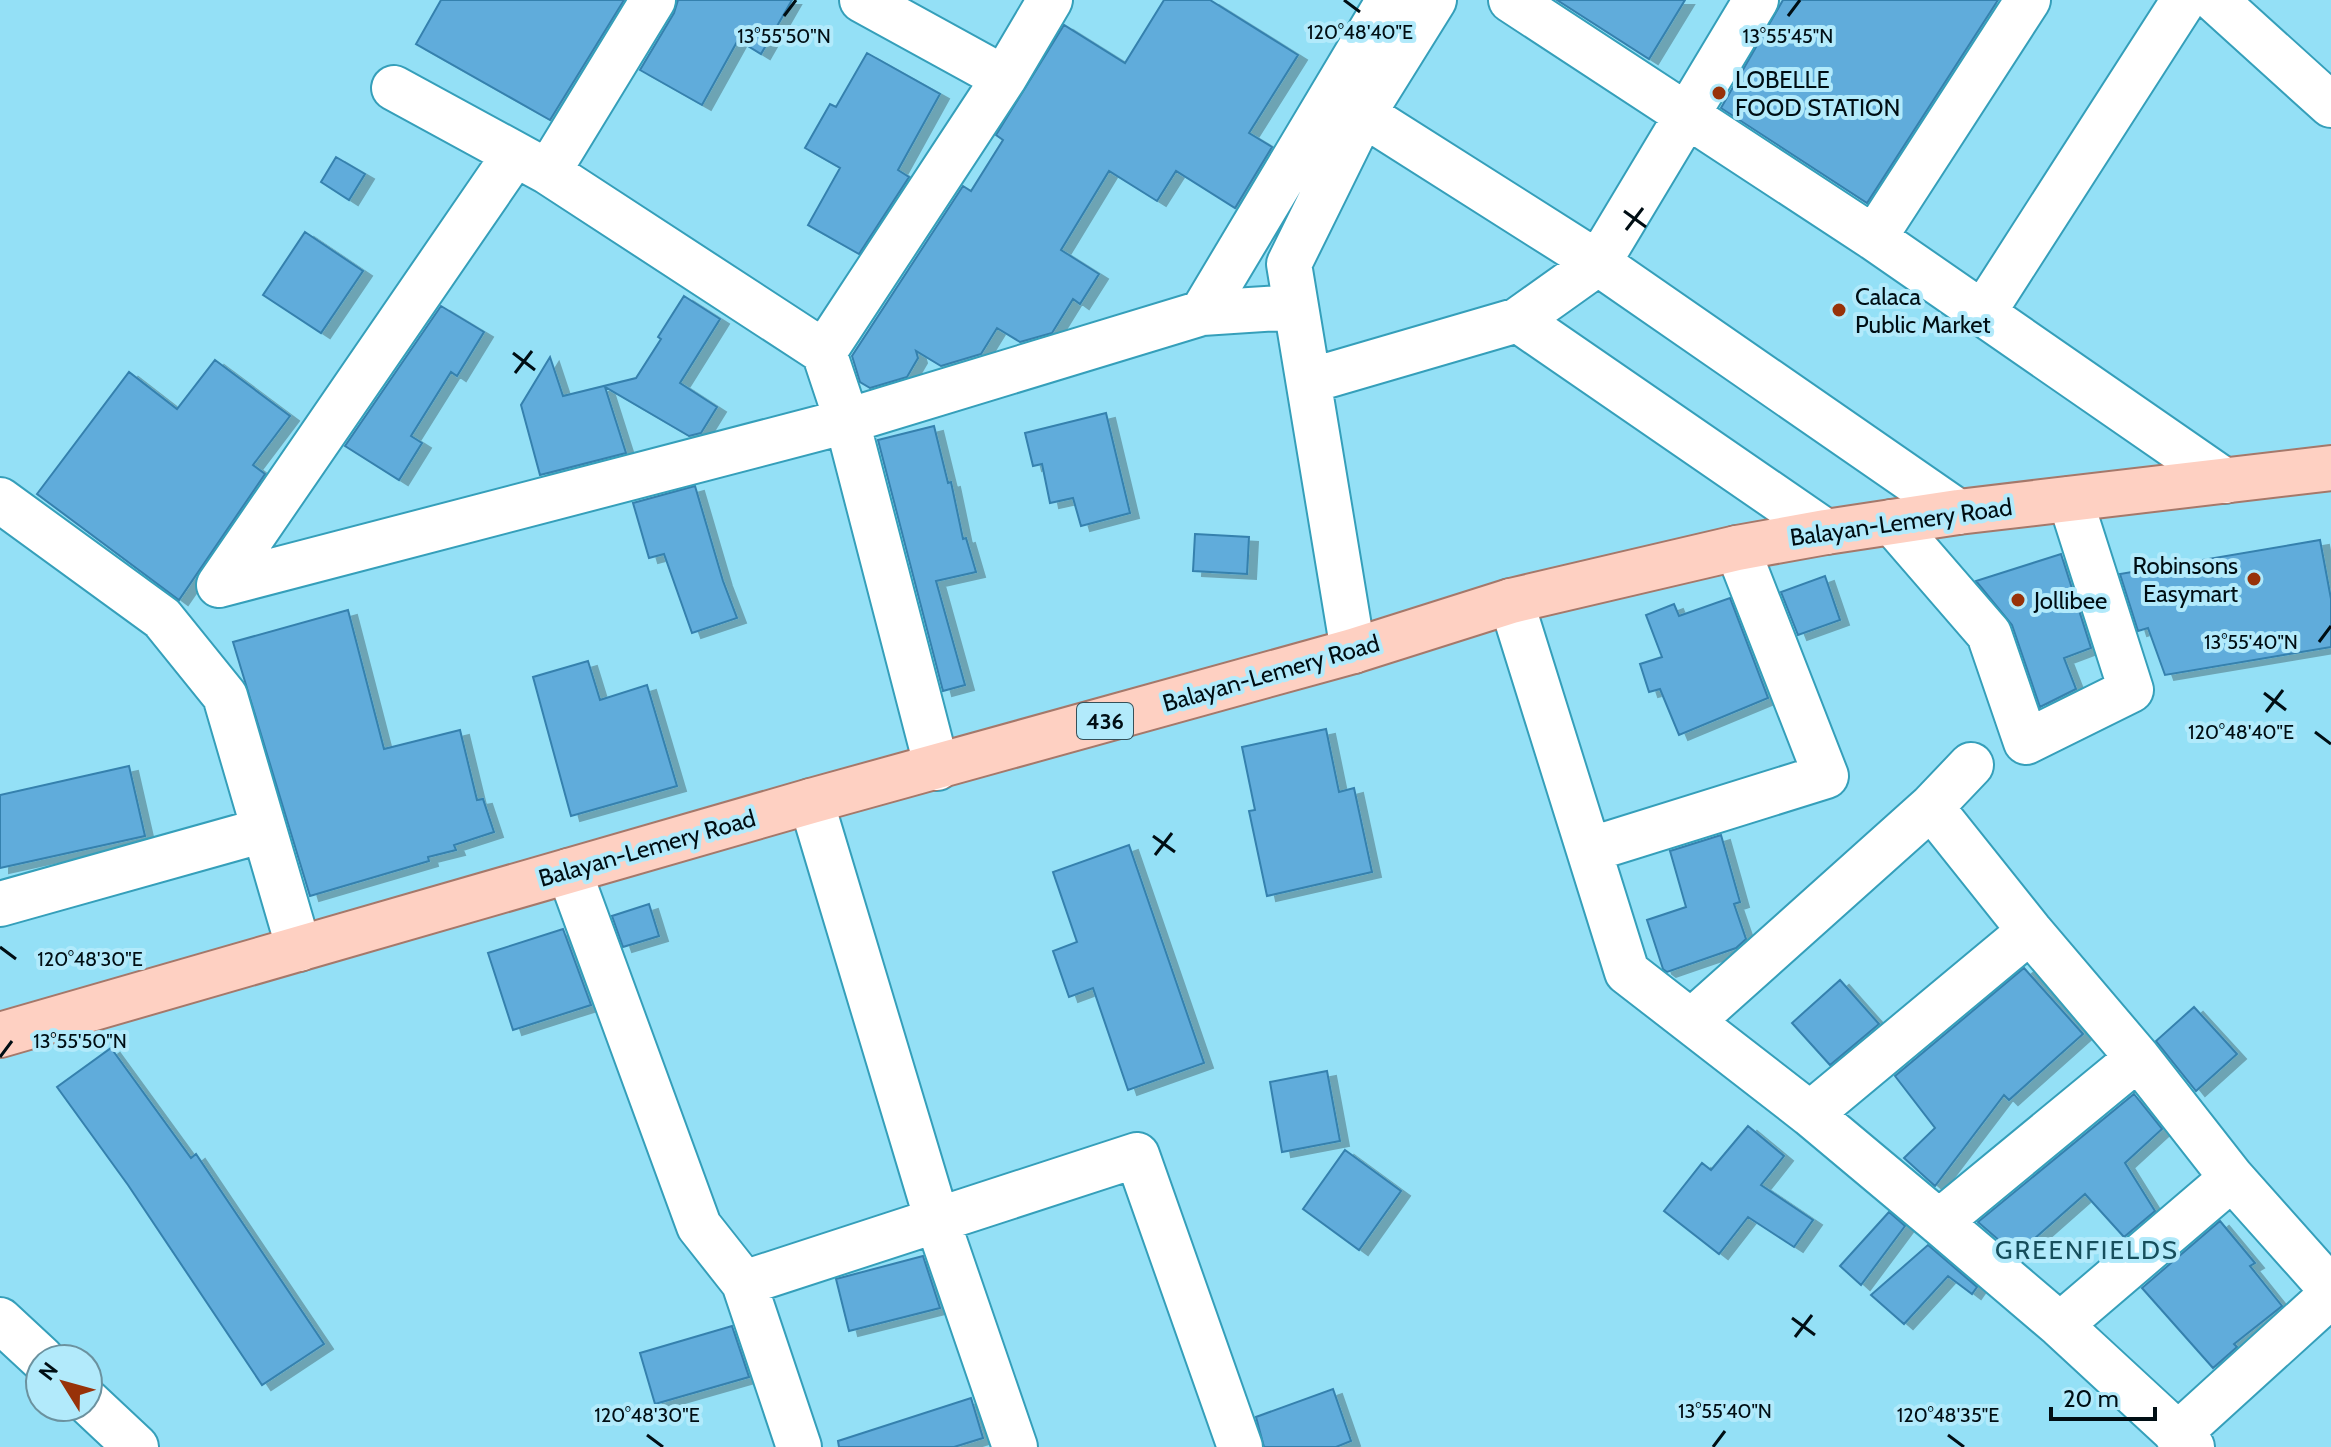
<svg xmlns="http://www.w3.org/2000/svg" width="2331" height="1447" viewBox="0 0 2331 1447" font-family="Cabin,sans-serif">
<defs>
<filter id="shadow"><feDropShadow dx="9" dy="5" stdDeviation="0" flood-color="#0004"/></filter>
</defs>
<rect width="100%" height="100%" fill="#94e0f6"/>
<path fill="#61acdb" stroke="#3581ae" stroke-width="2" filter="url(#shadow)" d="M441 0H624L550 120 416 44Z
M678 0H792L761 54 738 40 702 105 640 70 674 13Z
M1164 0H1210L1298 55 1249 133 1272 147 1235 208 1176 171 1157 201 1109 171 1061 250 1099 274 1080 304 1073 299 1052 333 1020 342 997 328 981 354 941 366 916 351 918 358 907 377 870 388 860 382 852 356 963 186 971 191 1003 140 996 135 1064 25 1125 63Z
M1557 0H1685L1649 59Z
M1783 0H1998L1867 203 1721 108Z
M867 53 940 94 898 170 909 177 859 254 808 225 840 168 805 148 830 104 836 107Z
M336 157 365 174 349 200 321 182Z
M305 232 363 271 321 333 263 295Z
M684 296 720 319 680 383 717 407 701 433 689 436 605 387 626 453 540 475 521 405 550 357 563 396 636 378 661 339 658 337Z
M441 306 484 332 457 376 451 372 411 436 422 443 399 480 345 446Z
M215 360 290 416 253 465 265 474 179 600 37 494 129 372 177 409Z
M1106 413 1130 513 1081 526 1073 498 1050 503 1042 464 1033 466 1025 433Z
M934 426 948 483 951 482 963 539 966 538 976 572 936 581 965 685 943 691 878 440Z
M695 486 723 581 737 618 692 633 664 554 649 558 633 503Z
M1195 534 1249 537 1247 574 1193 571Z
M2320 540 2331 599V647L2165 675 2148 628 2138 631 2120 574Z
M2061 554 2091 648 2064 658 2076 689 2040 707 2012 625 1976 581Z
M1825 576 1840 620 1798 635 1781 592Z
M1730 598 1768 698 1679 735 1660 689 1649 692 1640 664 1662 657 1646 615 1674 604 1679 616Z
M348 610 384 749 460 730 477 800 483 799 494 832 454 845 456 850 428 857 429 861 310 896 233 642Z
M588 661 600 700 647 685 677 786 571 816 533 677Z
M1326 729 1339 792 1354 788 1372 872 1267 896 1249 811 1255 810 1242 747Z
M129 766 145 836 0 868V795Z
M1721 835 1740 902 1734 904 1746 939 1736 948 1667 972 1663 969 1647 920 1686 907 1670 851Z
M1129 845 1204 1063 1128 1090 1093 988 1069 997 1053 951 1077 942 1053 872Z
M649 904 659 936 623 947 612 916Z
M563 929 591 1005 513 1030 488 953Z
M2024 968 2083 1034 2009 1100 2004 1095 1935 1186 1904 1158 1935 1128 1895 1076Z
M1840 980 1879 1024 1830 1065 1792 1023Z
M2194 1007 2237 1054 2196 1091 2156 1041Z
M111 1048 191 1158 196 1154 324 1344 262 1385 128 1185 57 1087Z
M1327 1071 1340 1141 1282 1152 1270 1082Z
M2134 1094 2162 1129 2125 1163 2155 1211 2124 1237 2085 1194 2016 1255 1978 1222Z
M1748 1126 1784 1156 1761 1185 1813 1220 1794 1247 1748 1217 1719 1254 1664 1211 1702 1163 1711 1170Z
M1345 1150 1401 1191 1359 1250 1303 1209Z
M1889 1212 1905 1226 1861 1285 1840 1266Z
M2220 1221 2255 1263 2250 1266 2282 1306 2234 1344 2237 1347 2213 1368 2142 1288Z
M1928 1245 1977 1287 1972 1294 1948 1276 1904 1324 1871 1295Z
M923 1256 940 1308 849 1331 836 1279Z
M732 1326 749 1377 655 1404 640 1353Z
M1333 1389 1351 1441 1336 1447H1264L1256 1417Z
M971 1398 983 1438 954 1447H839L838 1441Z"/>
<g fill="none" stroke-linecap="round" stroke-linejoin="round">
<defs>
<path id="minor" d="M862 0 1004 78
M1511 0 1874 238 2225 481
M2215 0 2331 105
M394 88 548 172 824 352
M1363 114 1598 263 1958 512
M548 172 653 0
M1874 238 2028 0
M1202 313 1389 0
M1983 313 2184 0
M1518 320 1826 532
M1309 381 1518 320 1598 263 1756 0
M0 500 162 618 225 696 299 949
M1892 522 1989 634 2026 742 2131 690 2070 499
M219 585 847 421 1202 313 1296 307
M219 585 515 154
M1511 601 1627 972 1810 1114 1939 1222 2060 1325 2192 1447
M1353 651 1289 264 1363 114 1434 0
M937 768 847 421 824 352 1004 78 1050 0
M811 801 937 1220 1015 1447
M1931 807 2030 931 2138 1058 2232 1178 2331 1289
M1589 850 1826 776 1737 548
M569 871 699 1226 744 1283
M0 904 264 830
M1692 1021 1931 807 1971 765
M1810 1114 2030 931
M1939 1222 2138 1058
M0 1320 42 1359
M2060 1325 2232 1178
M88 1402 136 1447
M2177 1435 2331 1295
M799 1447 744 1283 1137 1155 1240 1447"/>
<path id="major" d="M0 1035 811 801 1353 651 1511 601 1737 548 1826 532 1958 512 2331 468"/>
</defs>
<use href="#minor" stroke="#359fba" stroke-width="48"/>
<use href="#major" stroke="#a5786a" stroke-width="48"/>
<use href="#minor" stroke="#fff" stroke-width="44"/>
<use href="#major" stroke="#fed0c2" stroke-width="44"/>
</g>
<path fill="none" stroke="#000e14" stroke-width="3" d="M1344 0 1360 12M784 16 796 0M1788 16 1800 0M1624 211 1646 227M1626 230 1643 208M513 353 535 370M515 373 532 351M2319 642 2331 626M2264 693 2286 710M2266 712 2283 690M2315 732 2331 744M1153 836 1175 852M1155 855 1172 833M0 947 16 959M0 1057 12 1041M1792 1318 1815 1335M1795 1337 1812 1315M647 1435 663 1447M1948 1435 1964 1447M1713 1447 1725 1431"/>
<g fill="#983209" stroke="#b2eafb" stroke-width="3">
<circle cx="1719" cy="93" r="8"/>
<circle cx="1839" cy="310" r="8"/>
<circle cx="2254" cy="579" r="8"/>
<circle cx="2018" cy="600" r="8"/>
</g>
<g text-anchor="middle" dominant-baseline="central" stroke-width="8" stroke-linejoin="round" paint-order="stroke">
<rect fill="#b2eafb" stroke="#355059" stroke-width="2" x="1077" y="703" width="56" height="36" rx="6"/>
<g font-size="22" font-weight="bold" fill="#000e14">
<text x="1105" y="721">436</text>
</g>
<g font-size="24" fill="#000e14" stroke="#b2eafb" text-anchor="start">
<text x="1735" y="79">LOBELLE<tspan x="1735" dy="28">FOOD STATION</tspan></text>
<text x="1855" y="296">Calaca<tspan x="1855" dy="28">Public Market</tspan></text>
<text x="2238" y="565" text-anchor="end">Robinsons<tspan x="2238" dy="28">Easymart</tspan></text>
<text x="2034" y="600">Jollibee</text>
</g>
<g font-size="24" fill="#000e14" stroke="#b2eafb">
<text transform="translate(1901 522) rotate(-8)">Balayan-Lemery Road</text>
<text transform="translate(1271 673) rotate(-16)">Balayan-Lemery Road</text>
<text transform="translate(647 848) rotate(-16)">Balayan-Lemery Road</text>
</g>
<g font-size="26" letter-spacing="2" fill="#164e5c" stroke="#b2eafb">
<text x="2087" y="1250">GREENFIELDS</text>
</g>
</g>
<g font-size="20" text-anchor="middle" fill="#000e14" stroke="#b2eafb" stroke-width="8" stroke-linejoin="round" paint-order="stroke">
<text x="1360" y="39">120°48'40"E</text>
<text x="784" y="43">13°55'50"N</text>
<text x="1788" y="43">13°55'45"N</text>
<text x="2251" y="649">13°55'40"N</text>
<text x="2241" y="739">120°48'40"E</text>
<text x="90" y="966">120°48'30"E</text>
<text x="80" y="1048">13°55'50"N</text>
<text x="1725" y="1418">13°55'40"N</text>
<text x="647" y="1422">120°48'30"E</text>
<text x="1948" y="1422">120°48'35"E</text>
</g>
<g transform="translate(64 1383) rotate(307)"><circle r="38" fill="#b2eafb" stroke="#6b929f" stroke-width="2"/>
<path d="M0-6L14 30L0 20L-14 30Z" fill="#983209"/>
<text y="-12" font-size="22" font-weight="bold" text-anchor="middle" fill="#000e14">N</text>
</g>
<path d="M2051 1407v12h104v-12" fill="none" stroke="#000e14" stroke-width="4"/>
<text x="2063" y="1407" font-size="24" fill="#000e14" stroke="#b2eafb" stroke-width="6" paint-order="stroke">20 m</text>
</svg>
